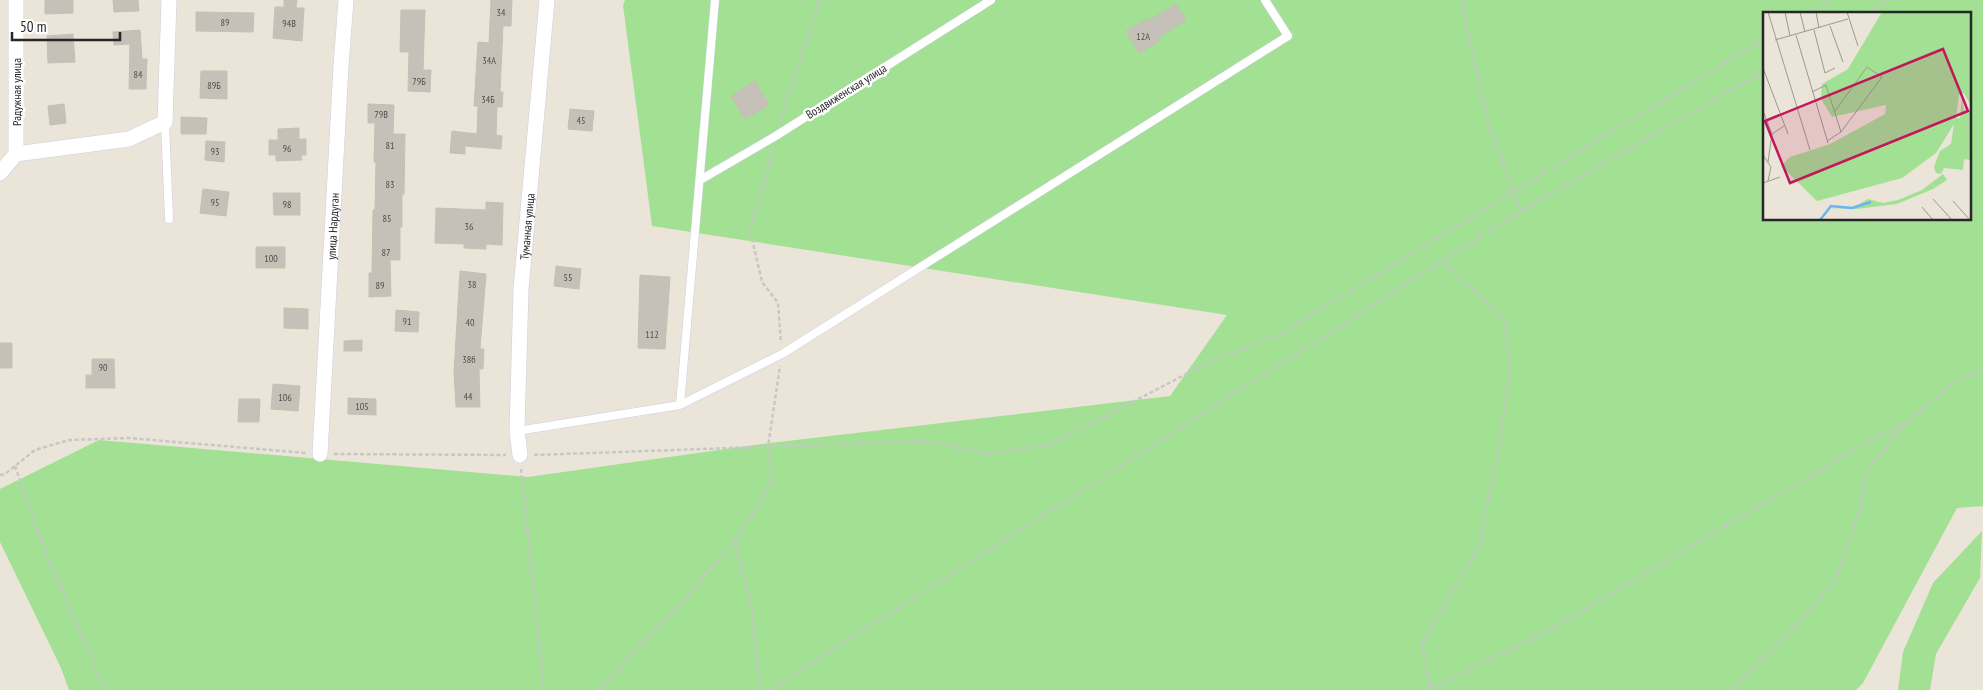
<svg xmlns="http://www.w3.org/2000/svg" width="1983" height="690" viewBox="0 0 1983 690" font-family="'PT Sans Narrow',sans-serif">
<rect width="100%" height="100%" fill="#eae5d8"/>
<path fill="#a2e094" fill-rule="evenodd" d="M625 0H1983V506L1957 508 1863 683 1856 690H69L61 668 0 542V489L99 440 528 477 754 445 1170 396 1227 315 652 226 623 5ZM1764 14H1969V219H1764Z
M1982 531 1980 578 1936 654 1930 690H1898L1903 652 1933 583Z"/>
<path fill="#c5c1b8" stroke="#c4c1b2" d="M45 0H73V13L45 14Z
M113 0H138L139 11 114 12Z
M284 0H297L296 8H304L302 41 273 38 275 7H284Z
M491 0H512L511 26H503L500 92H503L502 107H497L496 135 502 136 501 149 465 146V154L450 153 452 131 477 134 478 106H474L478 42 489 43Z
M1176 4 1186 20 1158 38 1160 41 1139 53 1126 31 1147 19 1148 21Z
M401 10H425L423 70H431L430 92 408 91 409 52H400Z
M196 12 254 13 253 32 196 31Z
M140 30 142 59H147L146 89H129L130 44 114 45 113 32Z
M73 34 75 62 48 63 47 36Z
M201 71H227V99L200 98Z
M755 81 769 105 745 119 731 96Z
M64 104 66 123 50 125 48 106Z
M368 104 394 105 393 134H405L404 194H402V227H400V260H390L391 296 369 297V273H372L373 210H375L376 162H374L375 123H368Z
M570 109 594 111 592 131 568 129Z
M181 117 207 118 206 134H181Z
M299 128V139H306V155H301L302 160 276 161V155H269V140H278V129Z
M206 141 225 142 224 162 205 160Z
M203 189 229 192 226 216 200 213Z
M273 193H300V215H274Z
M486 202 503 203 502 245 486 244V249L464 248V244L435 243 436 208 486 210Z
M256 247H285V268H256Z
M556 266 581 269 579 289 554 286Z
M460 271 486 274 480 349H484L483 369H479L480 407H456L454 372Z
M640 275 670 277 665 349 638 348Z
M284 308 308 309V329L284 328Z
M396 310 419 312 418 332 395 331Z
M362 340V351H344V341Z
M0 343H12V368H0Z
M92 359H114L115 388H86V375H92Z
M273 384 300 386 298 411 271 409Z
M348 398 376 399V415L348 414Z
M239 399H260L259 422H238Z"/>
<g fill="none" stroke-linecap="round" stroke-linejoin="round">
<defs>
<path id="service" d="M165 122 169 219
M700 180 774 137 991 0
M680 405 782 354 1288 36 1265 0
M517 431 680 405 715 0"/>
<g id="minor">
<path d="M16 154V0"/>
<path d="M0 173 16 154 129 139 165 122 169 0"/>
<path id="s1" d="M320 454 341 66 346 0"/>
<path id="s2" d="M520 455 517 431 521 289 547 0"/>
</g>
</defs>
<use href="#service" stroke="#cecee0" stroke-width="9"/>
<use href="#minor" stroke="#cecee0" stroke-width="16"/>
<path stroke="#c7c7c7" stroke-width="2.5" stroke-dasharray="4 2.5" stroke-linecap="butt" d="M1463 0 1464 16 1489 126 1521 211
M1806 14 1829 0
M1864 14 1888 0
M780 121 820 0
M772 151 769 166 750 230 762 282 778 303 781 343
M334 454 506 455
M534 455 928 441 987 454 1052 444 1215 359 1280 334 1764 39
M15 466 45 551 105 690
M521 469 544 690
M0 475 5 474 35 450 69 440 129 438 306 453
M1430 688 1422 643 1478 549 1499 447 1510 369 1505 322 1443 261
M598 690 681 603 734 542
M760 690 751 603 735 541 772 482 768 447 780 366
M769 690 1513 216 1764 71
M1428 690 1544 633 1851 452 1907 422
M1732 690 1783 640 1836 580 1859 511 1867 471 1907 422 1958 380 1983 369"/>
<use href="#service" stroke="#fff" stroke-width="8"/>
<use href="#minor" stroke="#fff" stroke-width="15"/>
</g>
<g text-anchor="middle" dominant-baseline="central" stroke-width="5" stroke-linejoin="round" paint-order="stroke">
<g font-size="10" fill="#4e4e4b">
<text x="501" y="12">34</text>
<text x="225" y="22">89</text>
<text x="289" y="23">94В</text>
<text x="1143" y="36">12А</text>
<text x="489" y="60">34А</text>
<text x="138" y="74">84</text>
<text x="419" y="81">79Б</text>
<text x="214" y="85">89Б</text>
<text x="488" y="99">34Б</text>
<text x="381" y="114">79В</text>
<text x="581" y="120">45</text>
<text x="390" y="145">81</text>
<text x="287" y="148">96</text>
<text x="215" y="151">93</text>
<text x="390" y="184">83</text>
<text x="215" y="202">95</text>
<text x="287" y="204">98</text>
<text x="387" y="218">85</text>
<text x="469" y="226">36</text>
<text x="386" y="252">87</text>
<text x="271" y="258">100</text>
<text x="568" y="277">55</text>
<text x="472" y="284">38</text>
<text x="380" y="285">89</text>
<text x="407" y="321">91</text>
<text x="470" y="322">40</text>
<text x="652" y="334">112</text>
<text x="469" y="359">38б</text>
<text x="103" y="367">90</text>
<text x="468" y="396">44</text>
<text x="285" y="397">106</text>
<text x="362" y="406">105</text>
</g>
<g font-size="12" fill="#272727" stroke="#fff">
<text transform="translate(846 91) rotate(-32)">Воздвиженская улица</text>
<text transform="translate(16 92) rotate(-90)">Радужная улица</text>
<text stroke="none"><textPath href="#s1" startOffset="228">улица Нардуган</textPath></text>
<text stroke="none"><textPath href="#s2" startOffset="229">Туманная улица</textPath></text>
</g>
</g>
<g transform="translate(1763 12)">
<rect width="208" height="208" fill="#eae5d8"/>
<path d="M119 0H207V92L201 81 196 83 193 106H197L199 85 201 102 208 97 207 148 201 147 200 158 181 156 178 162 173 161 171 155 177 139 188 132 191 112 173 141 139 166 54 189 18 154 27 145 67 132 122 102 123 93 69 105 58 87 59 72 85 57ZM180 162 184 168 170 177 134 192 93 197 64 196 92 195 105 187 120 191 135 188 159 178Z" fill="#a2e094"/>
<path fill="none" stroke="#6bb5ec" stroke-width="2.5" d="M57 208 68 194 89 196 108 190"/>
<path fill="none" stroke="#9c9991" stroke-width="1" d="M5 0 47 138M22 0 27 24M37 0 42 20M53 0 56 16M84 0 95 34M67 14 80 50M51 18 62 61 72 56M33 23 65 131M12 28 85 7M0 56 25 122M49 80 63 73 78 120 64 129M0 99 9 122M72 99 104 55 119 65 78 120M0 143 8 155 5 169M5 150 9 122 21 114M0 171 17 165M170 187 189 208M190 189 207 208M159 195 170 208"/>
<path fill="#c2185b" fill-opacity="0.15" stroke="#c2185b" stroke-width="2.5" d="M180 37 205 99 27 171 2 109Z"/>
<rect width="208" height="208" fill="none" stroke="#272727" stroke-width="2.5"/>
</g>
<path d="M12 32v8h108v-8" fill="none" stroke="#272727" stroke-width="2.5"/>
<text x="20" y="32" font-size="15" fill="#272727" stroke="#ffffff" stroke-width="4" paint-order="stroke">50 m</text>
</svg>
